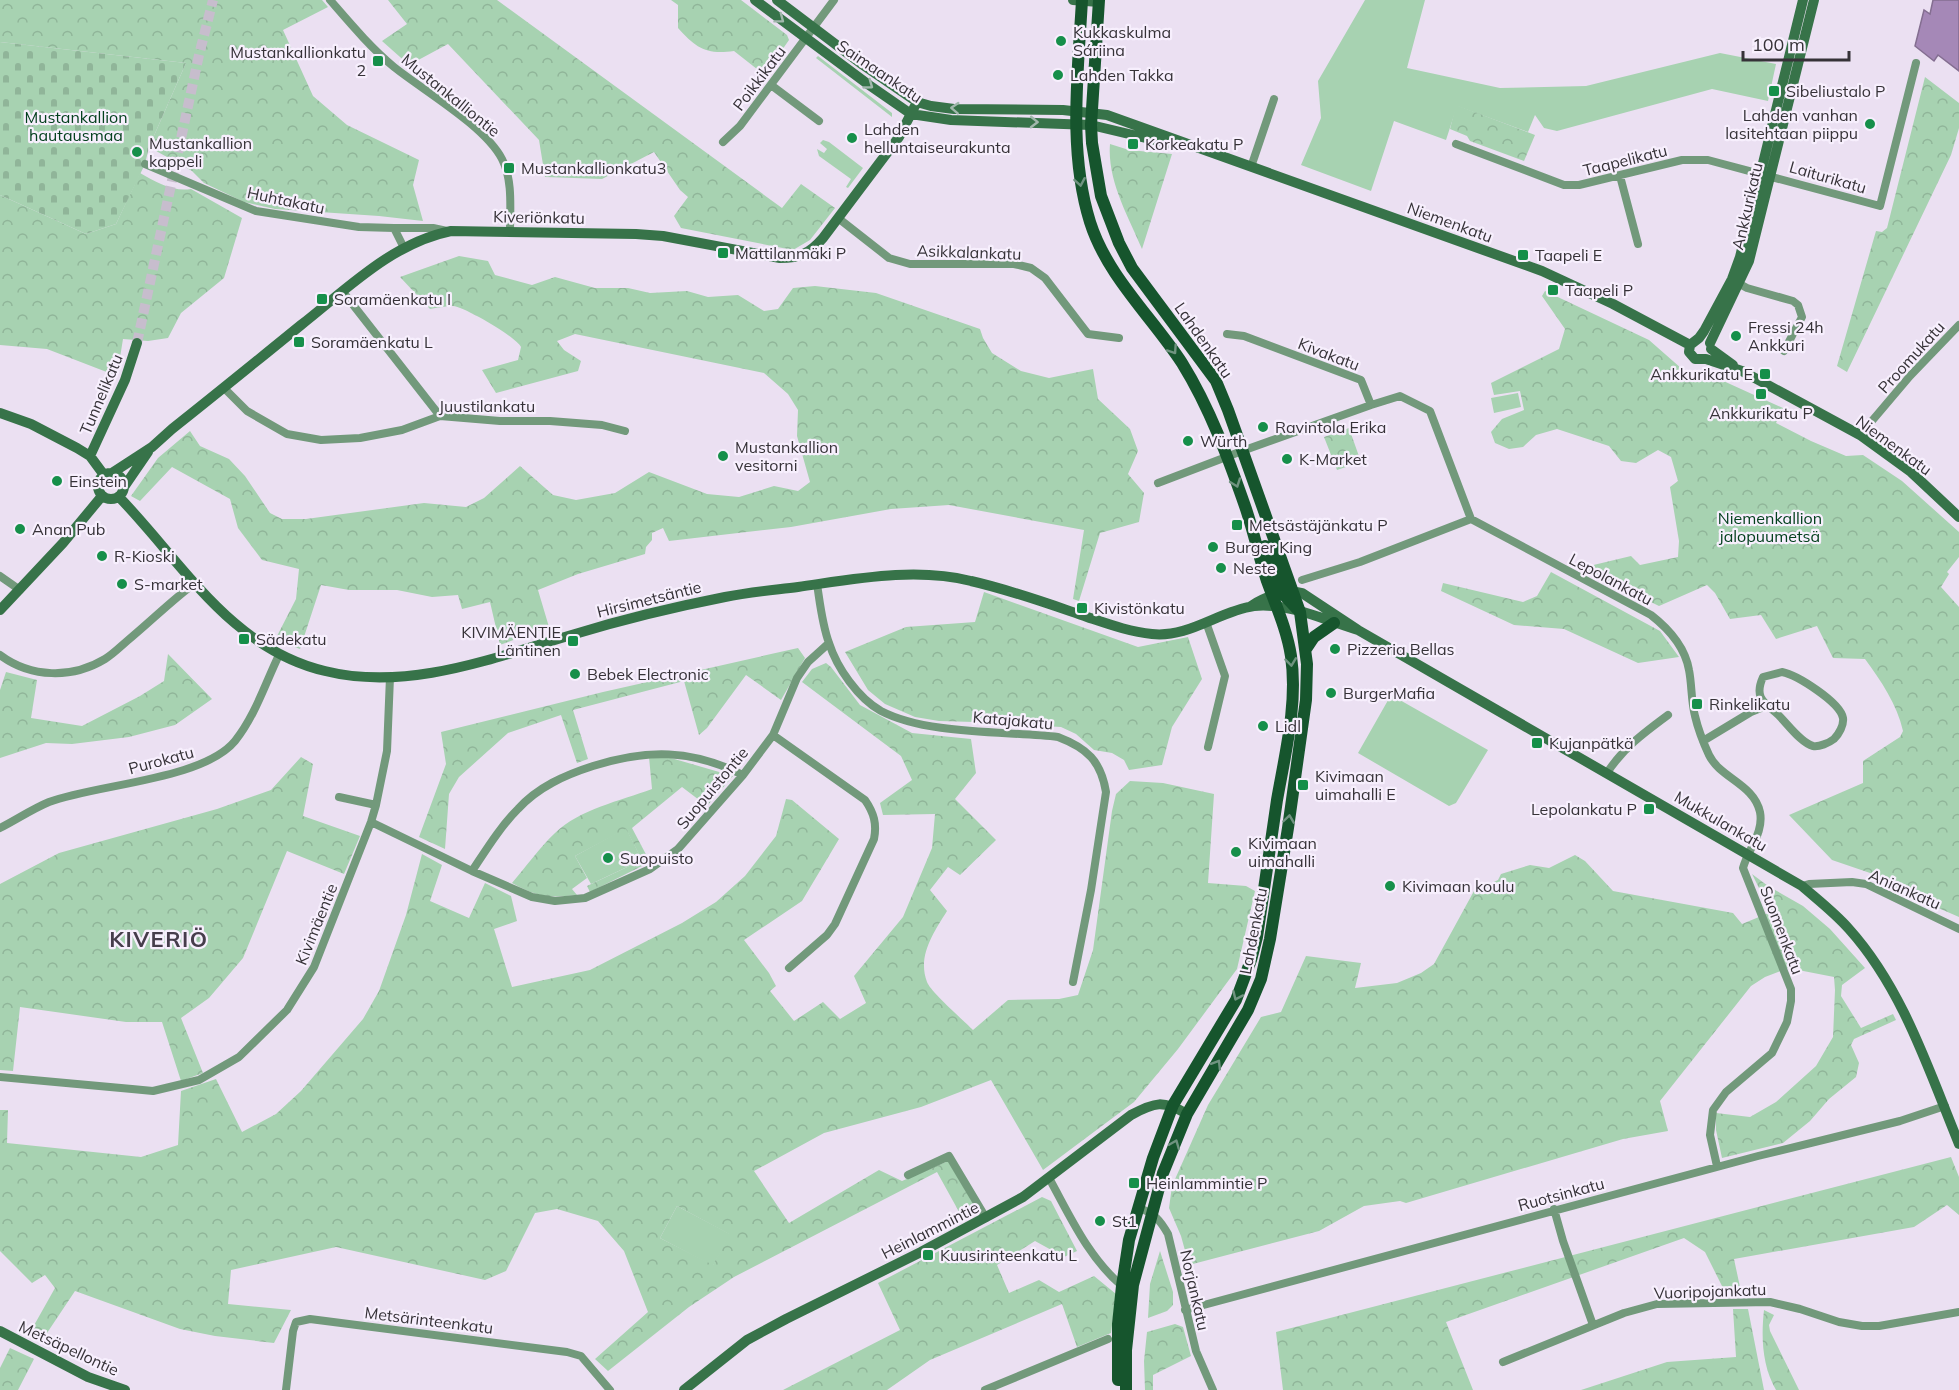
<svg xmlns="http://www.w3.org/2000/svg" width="1959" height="1390" viewBox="0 0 1959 1390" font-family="Mulish,sans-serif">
<defs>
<pattern id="forest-crowns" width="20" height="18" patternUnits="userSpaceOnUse" patternTransform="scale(1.5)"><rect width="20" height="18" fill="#a7d2b1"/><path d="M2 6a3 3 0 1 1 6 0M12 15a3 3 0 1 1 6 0" fill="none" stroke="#90b599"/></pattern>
<pattern id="cemetery-stones" width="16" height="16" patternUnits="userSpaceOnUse" patternTransform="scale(1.5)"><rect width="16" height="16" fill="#a7d2b1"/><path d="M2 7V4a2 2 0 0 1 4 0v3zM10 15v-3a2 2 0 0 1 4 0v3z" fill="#90b599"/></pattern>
</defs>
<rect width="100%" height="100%" fill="#ebe0f2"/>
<path fill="#a7d2b1" d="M1365 0H1425L1407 68 1500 88 1586 86 1720 53 1776 64 1768 101 1712 89 1557 131 1544 128 1535 115 1528 132 1457 106 1446 140 1394 121 1371 191 1301 165 1321 118 1318 81Z
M818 56 892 113V117L816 58Z
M823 140 829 142 863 168 848 188 846 187 851 179 819 156 817 149 824 153 827 149 820 143Z
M1518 393 1521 407 1494 413 1491 398Z
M1391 695 1488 750 1456 803 1449 806 1358 753Z
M626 828 642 860 591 884 575 856Z
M677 1206 730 1234 713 1266 660 1238Z"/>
<path fill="url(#forest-crowns)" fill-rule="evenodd" d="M0 0H322L328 7 283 30 313 96 347 125 419 160 413 185 423 221 379 216 275 209 244 202 204 183 192 171 149 147 186 63 0 42Z
M388 0H497L782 208 801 184 835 208 810 240 793 250 681 228 674 216 688 197 680 190 654 152 602 179 545 177 539 140 448 44 409 65 382 41 407 24Z
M671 0H741L787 35 789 40 766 73H762L734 51C706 55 696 48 678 28V5Z
M1925 77 1959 103V128L1951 155 1847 372 1837 366 1876 231 1882 232 1887 228Z
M1456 105 1535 135 1524 161 1470 141 1467 136 1450 129Z
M1110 144 1129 150 1172 154 1142 249C1128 216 1107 180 1110 144Z
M140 173C156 182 173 192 191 189L242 218 224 278 181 313 168 338 148 341 123 339 117 376 47 349 0 345V195L86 234 116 224Z
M459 256 488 261 495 275 532 285 555 277 595 288H628L650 293 687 291 708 297 738 295 764 311 778 309 793 288 815 286 876 293 980 329 983 338 992 353 1021 371 1049 378 1093 369 1098 399 1130 429 1138 451 1128 474 1144 493 1139 522 1100 533 1079 601 1073 599 1084 530 949 505 891 509 791 527 669 541 663 528 652 533V540L646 547 645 554 578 574 538 590 549 627 500 645 490 602 462 609 458 595 432 597 397 590H349L321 585 300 649 275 640 296 599 299 569 262 560 238 528 230 499 172 467 140 501 131 496 158 458 190 431 200 446 229 459 245 476 270 513 282 519H306L424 503 466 507 484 498 520 466 553 495 576 500 615 493 649 472 707 494 739 497 774 486 798 491 810 482 797 436 798 410 788 394 764 373 575 334 557 341 564 350 581 361 578 371 496 393 482 370 518 360 521 347C516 337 465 307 453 306 446 306 437 308 430 309L400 277Z
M1545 291 1649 340 1690 376 1719 379 1783 408 1776 423 1811 441 1846 456 1863 455 1902 481 1959 532V557L1947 572 1949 574 1941 587 1959 607V917L1881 883 1873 874 1832 860 1789 815 1863 783V761L1900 737 1903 731C1897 704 1881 681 1865 659L1833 658 1817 626 1776 639 1761 615 1730 619 1715 593 1707 585 1659 606 1581 568 1631 556 1640 565 1678 557 1679 541 1670 487 1678 481 1671 457 1658 450 1636 463 1621 461 1609 446 1557 429 1536 435 1523 447 1509 449 1495 443 1491 432 1502 419 1524 410 1520 391 1494 395 1491 383 1559 349 1565 329 1542 296Z
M1349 428 1361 462 1337 470 1324 437Z
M1551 572 1660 631 1679 657 1638 663 1564 629 1514 625 1441 591 1443 583 1523 602 1537 596Z
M984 592 1138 647 1188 637 1202 679 1172 727 1162 765 1129 770 1124 760 1112 753 1094 750 1076 734 1061 727 1027 725 1003 718 974 722 939 721 915 717 885 704 868 690 845 652 906 627 975 622Z
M798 648 805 658 781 700 746 675 707 728 699 735 684 681 573 710 588 759 577 763 561 715 508 733 459 777 449 794 445 849 419 837 446 764 441 732 603 692Z
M168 654 212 699 175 725 129 737 72 744 46 743 0 758V690L6 672 37 680 31 718 82 726 140 696 164 681Z
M826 663 831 667 860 705 912 733 971 739 976 773 955 799 996 840 960 875 948 867 930 890 947 911C934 932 917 956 927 982 930 991 964 1021 973 1030L1008 1000 1059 999 1078 995 1093 950 1112 811 1116 794 1130 781 1163 783 1214 794 1208 883 1246 886 1255 891 1237 969 1178 1049 1134 1102 1043 1170 991 1080 921 1107 824 1133 754 1171 789 1223 879 1170 902 1181 948 1161 978 1211 963 1219 937 1172 734 1277 689 1307 608 1371 595 1359 648 1312 624 1251 598 1221 557 1209 535 1213 506 1271 485 1280 336 1247 231 1270 228 1304 291 1310 274 1343 215 1336 180 1329 75 1291 41 1342 28 1336 55 1288 45 1275 32 1283 0 1251V1110H8L7 1143 141 1157 178 1145 181 1091 216 1079 242 1132 276 1114 301 1091 363 1019 379 991 406 915 422 854 442 865 430 901 469 918 485 883 511 896 517 921 494 929 512 987 590 970 682 923 716 902 745 876 776 836 786 799 792 800 839 839 802 901 744 940 769 973 776 986 770 991 794 1021 823 1002 840 1019 866 1003 854 976 903 917 932 848 935 814 883 815 880 803 912 780 901 756 802 682 812 669ZM677 1206 729 1234 713 1265 660 1238Z
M301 757 313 764 303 816 360 836 344 874 287 851 243 958 209 998 181 1018 203 1073 181 1081 162 1022H126L20 1007 13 1071 0 1070V884L59 853 217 809 271 790Z
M649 757 671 758 733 776 707 806 682 787 632 828 650 862 590 892 587 886 642 860 626 829 575 856 587 878 572 889 577 895C549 898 537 897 512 883 526 867 539 848 555 833 580 809 620 801 652 789Z
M1575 855 1585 861 1613 891 1733 913 1742 924 1771 912 1752 874 1768 886 1803 906 1830 929 1865 968 1842 985 1841 996 1861 1028 1893 1014 1896 1020 1854 1039 1851 1045 1859 1063 1856 1077 1829 1099 1810 1121 1783 1143 1722 1158 1716 1130V1113L1750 1117 1776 1102 1816 1066 1833 1037 1835 990 1834 977 1788 968 1765 977 1751 986 1660 1101 1668 1131 1623 1139 1406 1203 1400 1201 1364 1206 1319 1231 1189 1265 1181 1236 1169 1208 1172 1186 1208 1105 1261 1017 1281 1012 1306 956 1361 963 1355 988 1397 983 1421 973 1434 964 1474 891 1498 880 1501 874 1530 865 1549 868Z
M1951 1157 1959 1177V1215L1947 1205 1914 1227 1734 1259 1740 1287 1748 1296 1726 1294 1705 1252 1684 1238 1446 1322 1473 1390H1283L1276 1332Z
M1042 1197 1051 1201 1077 1251 1064 1257 1035 1241 997 1265 1009 1293 1039 1280 1059 1292 1094 1276 1116 1294 1111 1333 1077 1347 1062 1304 930 1360 887 1390H783L900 1330 878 1283Z
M1160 1251 1173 1292V1305L1167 1311 1148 1318 1150 1284Z
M1733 1309H1748L1764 1390H1581L1667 1362 1736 1357Z
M1764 1310 1774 1315 1769 1325 1770 1331 1799 1390H1776C1762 1366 1761 1337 1764 1310Z
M1175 1324 1183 1327 1191 1356 1153 1375V1390H1145L1144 1361 1147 1332Z
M10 1348 34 1359 18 1390H0V1368Z"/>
<path fill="url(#cemetery-stones)" d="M0 42 186 63 149 147 145 164 116 224 86 234 0 195Z"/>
<path fill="#a588b7" stroke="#846e91" stroke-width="1.5" d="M1933 0H1959V71L1938 55 1934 61 1915 46 1924 10 1930 14Z"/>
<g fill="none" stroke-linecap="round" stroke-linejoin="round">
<path stroke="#c7bdcd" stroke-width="10" stroke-dasharray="10 5" stroke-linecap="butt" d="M137 343 199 55 213 0"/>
<path stroke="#72997b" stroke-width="8" d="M330 0C350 23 370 47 394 67 424 91 485 126 502 159 513 180 510 209 510 232
M771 85 819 121
M723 142 740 126 834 0
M1456 144 1564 185H1579L1682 160H1708L1880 206 1916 63
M145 164 256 211 359 227 394 228 404 248
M1251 167 1274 99
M1620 176 1638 244
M838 218 889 258 910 264H1014L1031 268 1045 278 1088 334 1119 338
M394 228H433L447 231
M1736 282 1747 288 1793 301 1798 305 1802 317 1784 351
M343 292 440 416
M1227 334 1244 336 1361 380 1371 405 1400 396 1430 411 1471 519
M224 388 247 411 287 434 321 440 360 438 402 430 440 416 500 421H550L602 425 625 431
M1860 435 1910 376 1959 325
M1158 483 1242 451 1371 405
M0 576 20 590
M1302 580 1360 562 1471 519 1651 615C1669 629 1685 647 1689 670 1692 685 1691 701 1695 716 1698 729 1703 742 1709 755 1720 778 1754 784 1760 812 1764 833 1748 849 1743 868L1791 989V1001L1787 1022 1772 1053 1726 1092 1713 1110 1710 1135 1717 1166
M817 584C820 603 822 624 829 643 837 668 858 698 881 711 927 735 1006 731 1058 737 1087 748 1101 761 1106 792L1091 890 1073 982
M1206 622 1225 676 1208 747
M0 655C31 678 72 679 105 659 113 654 120 647 127 641 150 622 171 601 195 583
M1782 672C1797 675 1840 702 1843 718 1844 725 1839 734 1834 739 1829 743 1819 747 1813 746 1800 743 1785 720 1775 712 1761 701 1755 695 1763 677Z
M773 735 865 800C874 813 877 824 874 839L835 924 827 935 789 968
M1703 741 1751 712 1766 706
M1607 773C1623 748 1645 732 1668 715
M339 797 376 805
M371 822 472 871 532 897 555 901 585 898 650 869 678 849 743 775 773 735 797 678 808 662 829 643
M0 828C16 820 32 809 49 802 97 784 203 780 235 741 255 716 265 684 279 655
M472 871C486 850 500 827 518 809 538 787 565 775 593 766 647 749 691 749 743 775
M1802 886 1809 884 1852 882 1866 884 1959 929
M0 1077 132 1089 153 1091 199 1080 239 1057 287 1010 314 967 371 822 376 805 387 751 390 677
M908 1175 949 1156 986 1218
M1049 1178C1070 1216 1088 1257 1122 1286
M1139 1208C1154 1213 1160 1220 1168 1234L1196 1351 1213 1390
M1554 1209 1563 1241 1593 1325
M1185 1310 1758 1156 1900 1121 1945 1106
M1503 1362 1624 1313 1657 1304 1770 1302 1800 1309 1839 1322 1862 1326H1879L1959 1312
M286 1390 293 1331 296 1322 310 1319 567 1352 581 1356 610 1390
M985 1390 1108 1339"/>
<path stroke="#377349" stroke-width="10" d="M755 0 869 85 911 114 951 120 1091 125 1171 144
M777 0 863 65 917 102 931 106 954 109 1063 110 1107 115 1542 271 1613 304 1690 345
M1073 0 1099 2
M1803 0 1740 257 1732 279 1704 331 1699 338 1690 345 1689 352 1695 359H1706L1742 371 1860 435 1911 472 1959 517
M1710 343 1749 261 1814 0
M1711 349 1733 365
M0 413 31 424 77 448 90 456 104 475
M90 456 125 380 137 343
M98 486a13 13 0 1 1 26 0a13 13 0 1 1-26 0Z
M112 473 152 447 172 429C215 395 258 360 301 325 347 289 392 243 451 231L636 234 663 236 780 258C800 258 810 253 823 238L899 137 917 102
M124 487 148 452
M119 497C182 562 231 649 325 671 409 692 495 657 575 634 624 619 674 607 725 597 749 592 774 590 798 587 855 579 915 567 971 581 1011 590 1049 604 1087 617 1108 624 1130 632 1152 634 1189 638 1219 611 1254 606 1286 602 1328 621 1358 630
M1251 606C1264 597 1287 589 1302 593L1358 630 1802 886C1818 900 1835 913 1849 929 1903 989 1929 1071 1959 1144
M0 610 63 543 102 496
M0 1331 88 1377 125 1390
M684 1390 747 1340 786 1319 921 1252 1023 1197 1131 1115C1155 1102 1163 1100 1187 1114"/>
<path stroke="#16552d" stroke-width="12" d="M1082 0C1078 73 1068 151 1090 222 1107 276 1152 317 1182 363 1210 408 1229 460 1246 509 1254 533 1259 557 1267 581 1276 606 1287 630 1291 656 1298 703 1285 754 1277 800 1270 845 1264 892 1257 937L1251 960 1236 1000 1173 1105 1153 1158 1129 1240 1122 1286 1118 1324V1380
M1099 0 1091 125 1092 143 1101 196 1119 243 1132 268 1216 381 1228 410 1300 612 1307 664 1306 700 1288 828 1270 939 1261 979 1248 1010 1187 1114 1163 1173 1133 1285 1126 1350V1390
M1265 546 1283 594 1297 609
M1306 649 1314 637 1334 623"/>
</g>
<defs><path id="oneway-chevron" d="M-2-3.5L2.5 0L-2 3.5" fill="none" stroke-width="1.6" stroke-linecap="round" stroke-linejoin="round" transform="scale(1.5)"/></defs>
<g stroke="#a1b7ac">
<use href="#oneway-chevron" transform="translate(780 19) rotate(37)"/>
<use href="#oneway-chevron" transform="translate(869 85) rotate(36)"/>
<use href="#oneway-chevron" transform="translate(955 108) rotate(-177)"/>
<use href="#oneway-chevron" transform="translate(1034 122) rotate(1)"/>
</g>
<g stroke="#709380">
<use href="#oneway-chevron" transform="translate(1080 182) rotate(80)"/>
<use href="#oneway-chevron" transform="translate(1173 350) rotate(56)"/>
<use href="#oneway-chevron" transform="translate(1236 483) rotate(70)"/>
<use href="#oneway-chevron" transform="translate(1291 662) rotate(83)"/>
<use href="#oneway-chevron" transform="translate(1289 819) rotate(-82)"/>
<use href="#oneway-chevron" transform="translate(1237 996) rotate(114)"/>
<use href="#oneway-chevron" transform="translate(1217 1064) rotate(-58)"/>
<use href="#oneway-chevron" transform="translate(1175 1144) rotate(-68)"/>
</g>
<g fill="#168f4a" stroke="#f7effd" stroke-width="2">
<circle cx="1061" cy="41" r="6"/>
<rect x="372" y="55" width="12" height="12" rx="3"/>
<circle cx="1058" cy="75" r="6"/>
<rect x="1768" y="85" width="12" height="12" rx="3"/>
<circle cx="1870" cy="124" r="6"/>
<circle cx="852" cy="138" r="6"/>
<rect x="1127" y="138" width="12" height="12" rx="3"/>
<circle cx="137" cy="152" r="6"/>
<rect x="503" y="162" width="12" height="12" rx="3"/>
<rect x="717" y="247" width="12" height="12" rx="3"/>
<rect x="1517" y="249" width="12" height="12" rx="3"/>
<rect x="1547" y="284" width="12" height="12" rx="3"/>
<rect x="316" y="293" width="12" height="12" rx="3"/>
<circle cx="1736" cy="336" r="6"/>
<rect x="293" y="336" width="12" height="12" rx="3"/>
<rect x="1759" y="368" width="12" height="12" rx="3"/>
<rect x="1755" y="388" width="12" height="12" rx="3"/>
<circle cx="1263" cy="427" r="6"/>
<circle cx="1188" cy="441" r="6"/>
<circle cx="723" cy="456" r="6"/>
<circle cx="1287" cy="459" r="6"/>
<circle cx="57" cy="481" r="6"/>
<rect x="1231" y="519" width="12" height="12" rx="3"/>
<circle cx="20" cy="529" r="6"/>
<circle cx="1213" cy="547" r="6"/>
<circle cx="102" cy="556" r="6"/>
<circle cx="1221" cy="568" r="6"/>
<circle cx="122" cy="584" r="6"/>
<rect x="1076" y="602" width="12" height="12" rx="3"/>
<rect x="238" y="633" width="12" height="12" rx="3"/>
<rect x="567" y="635" width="12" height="12" rx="3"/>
<circle cx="1335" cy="649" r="6"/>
<circle cx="575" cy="674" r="6"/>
<circle cx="1331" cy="693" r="6"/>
<rect x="1691" y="698" width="12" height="12" rx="3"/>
<circle cx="1263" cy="726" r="6"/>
<rect x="1531" y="737" width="12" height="12" rx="3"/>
<rect x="1297" y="779" width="12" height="12" rx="3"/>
<rect x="1643" y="803" width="12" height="12" rx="3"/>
<circle cx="1236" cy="852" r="6"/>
<circle cx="608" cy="858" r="6"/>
<circle cx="1390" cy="886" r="6"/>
<rect x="1128" y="1177" width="12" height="12" rx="3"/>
<circle cx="1100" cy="1221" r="6"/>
<rect x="922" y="1249" width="12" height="12" rx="3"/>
</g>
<g text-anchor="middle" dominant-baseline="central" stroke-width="4.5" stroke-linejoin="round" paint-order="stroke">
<g font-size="16" fill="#363238" stroke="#f7effd" text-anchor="start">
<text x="1073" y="32">Kukkaskulma<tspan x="1073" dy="18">Sáriina</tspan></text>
<text x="366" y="52" text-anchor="end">Mustankallionkatu<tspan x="366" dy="18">2</tspan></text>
<text x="1070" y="75">Lahden Takka</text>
<text x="1786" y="91">Sibeliustalo P</text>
<text x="1858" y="115" text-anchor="end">Lahden vanhan<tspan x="1858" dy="18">lasitehtaan piippu</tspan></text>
<text x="864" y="129">Lahden<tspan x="864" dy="18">helluntaiseurakunta</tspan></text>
<text x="149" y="143">Mustankallion<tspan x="149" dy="18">kappeli</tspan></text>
<text x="1145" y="144">Korkeakatu P</text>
<text x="521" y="168">Mustankallionkatu3</text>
<text x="735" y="253">Mattilanmäki P</text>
<text x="1535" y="255">Taapeli E</text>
<text x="1565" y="290">Taapeli P</text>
<text x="334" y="299">Soramäenkatu I</text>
<text x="1748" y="327">Fressi 24h<tspan x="1748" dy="18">Ankkuri</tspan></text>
<text x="311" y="342">Soramäenkatu L</text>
<text x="1753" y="374" text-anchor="end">Ankkurikatu E</text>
<text x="1761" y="413" text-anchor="middle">Ankkurikatu P</text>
<text x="1275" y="427">Ravintola Erika</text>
<text x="1200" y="441">Würth</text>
<text x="735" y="447">Mustankallion<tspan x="735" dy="18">vesitorni</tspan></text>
<text x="1299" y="459">K-Market</text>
<text x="69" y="481">Einstein</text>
<text x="1249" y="525">Metsästäjänkatu P</text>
<text x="32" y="529">Anan Pub</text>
<text x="1225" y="547">Burger King</text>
<text x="114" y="556">R-Kioski</text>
<text x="1233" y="568">Neste</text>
<text x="134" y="584">S-market</text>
<text x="1094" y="608">Kivistönkatu</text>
<text x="561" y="632" text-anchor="end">KIVIMÄENTIE<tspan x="561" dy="18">Läntinen</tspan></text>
<text x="256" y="639">Sädekatu</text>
<text x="1347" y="649">Pizzeria Bellas</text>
<text x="587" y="674">Bebek Electronic</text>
<text x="1343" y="693">BurgerMafia</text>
<text x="1709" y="704">Rinkelikatu</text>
<text x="1275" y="726">Lidl</text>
<text x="1549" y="743">Kujanpätkä</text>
<text x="1315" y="776">Kivimaan<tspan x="1315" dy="18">uimahalli E</tspan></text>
<text x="1637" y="809" text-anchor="end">Lepolankatu P</text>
<text x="1248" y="843">Kivimaan<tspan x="1248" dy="18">uimahalli</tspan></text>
<text x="620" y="858">Suopuisto</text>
<text x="1402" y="886">Kivimaan koulu</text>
<text x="1146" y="1183">Heinlammintie P</text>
<text x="1112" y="1221">St1</text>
<text x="940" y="1255">Kuusirinteenkatu L</text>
</g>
<g font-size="16" fill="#363238" stroke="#f7effd">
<text transform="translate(880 71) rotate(34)">Saimaankatu</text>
<text transform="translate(759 78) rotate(-53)">Poikkikatu</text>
<text transform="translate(451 95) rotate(39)">Mustankalliontie</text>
<text transform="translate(1625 160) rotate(-14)">Taapelikatu</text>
<text transform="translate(1828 177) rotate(16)">Laiturikatu</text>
<text transform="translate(286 200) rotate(12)">Huhtakatu</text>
<text transform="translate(1747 206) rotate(-77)">Ankkurikatu</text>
<text transform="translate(539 217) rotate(1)">Kiveriönkatu</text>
<text transform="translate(1450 222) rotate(20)">Niemenkatu</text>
<text transform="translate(969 252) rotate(2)">Asikkalankatu</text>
<text transform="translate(1204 340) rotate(55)">Lahdenkatu</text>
<text transform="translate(1329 354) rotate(21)">Kivakatu</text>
<text transform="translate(1911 357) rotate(-48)">Proomukatu</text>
<text transform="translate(101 394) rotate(-67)">Tunnelikatu</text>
<text x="487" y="406">Juustilankatu</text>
<text transform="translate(1894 445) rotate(36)">Niemenkatu</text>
<text transform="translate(1611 579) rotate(28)">Lepolankatu</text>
<text transform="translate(649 599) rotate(-14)">Hirsimetsäntie</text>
<text transform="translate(1013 720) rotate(5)">Katajakatu</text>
<text transform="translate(161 760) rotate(-15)">Purokatu</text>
<text transform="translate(712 788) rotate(-50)">Suopuistontie</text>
<text transform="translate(1721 821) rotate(30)">Mukkulankatu</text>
<text transform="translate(1905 889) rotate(24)">Aniankatu</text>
<text transform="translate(316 924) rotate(-68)">Kivimäentie</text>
<text transform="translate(1782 930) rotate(69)">Suomenkatu</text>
<text transform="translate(1253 931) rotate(-79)">Lahdenkatu</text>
<text transform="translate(1561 1194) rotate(-15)">Ruotsinkatu</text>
<text transform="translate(930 1230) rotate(-27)">Heinlammintie</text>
<text transform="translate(1195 1290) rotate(77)">Norjankatu</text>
<text transform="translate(1710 1291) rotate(-2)">Vuoripojankatu</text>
<text transform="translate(429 1320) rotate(7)">Metsärinteenkatu</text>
<text transform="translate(69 1348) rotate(25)">Metsäpellontie</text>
</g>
<g font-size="16" fill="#03401d" stroke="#f7effd">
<text x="76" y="117">Mustankallion<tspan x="76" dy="18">hautausmaa</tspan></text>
<text x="1770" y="518">Niemenkallion<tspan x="1770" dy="18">jalopuumetsä</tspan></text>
</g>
<g font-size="22" font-weight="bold" letter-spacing="1.5" fill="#463d4b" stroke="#f7effd">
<text x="159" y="939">KIVERIÖ</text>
</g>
</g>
<path d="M1743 51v9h106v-9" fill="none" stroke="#363238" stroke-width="3"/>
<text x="1752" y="51" font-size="18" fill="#363238" stroke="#f7effd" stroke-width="4.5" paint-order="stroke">100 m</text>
</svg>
